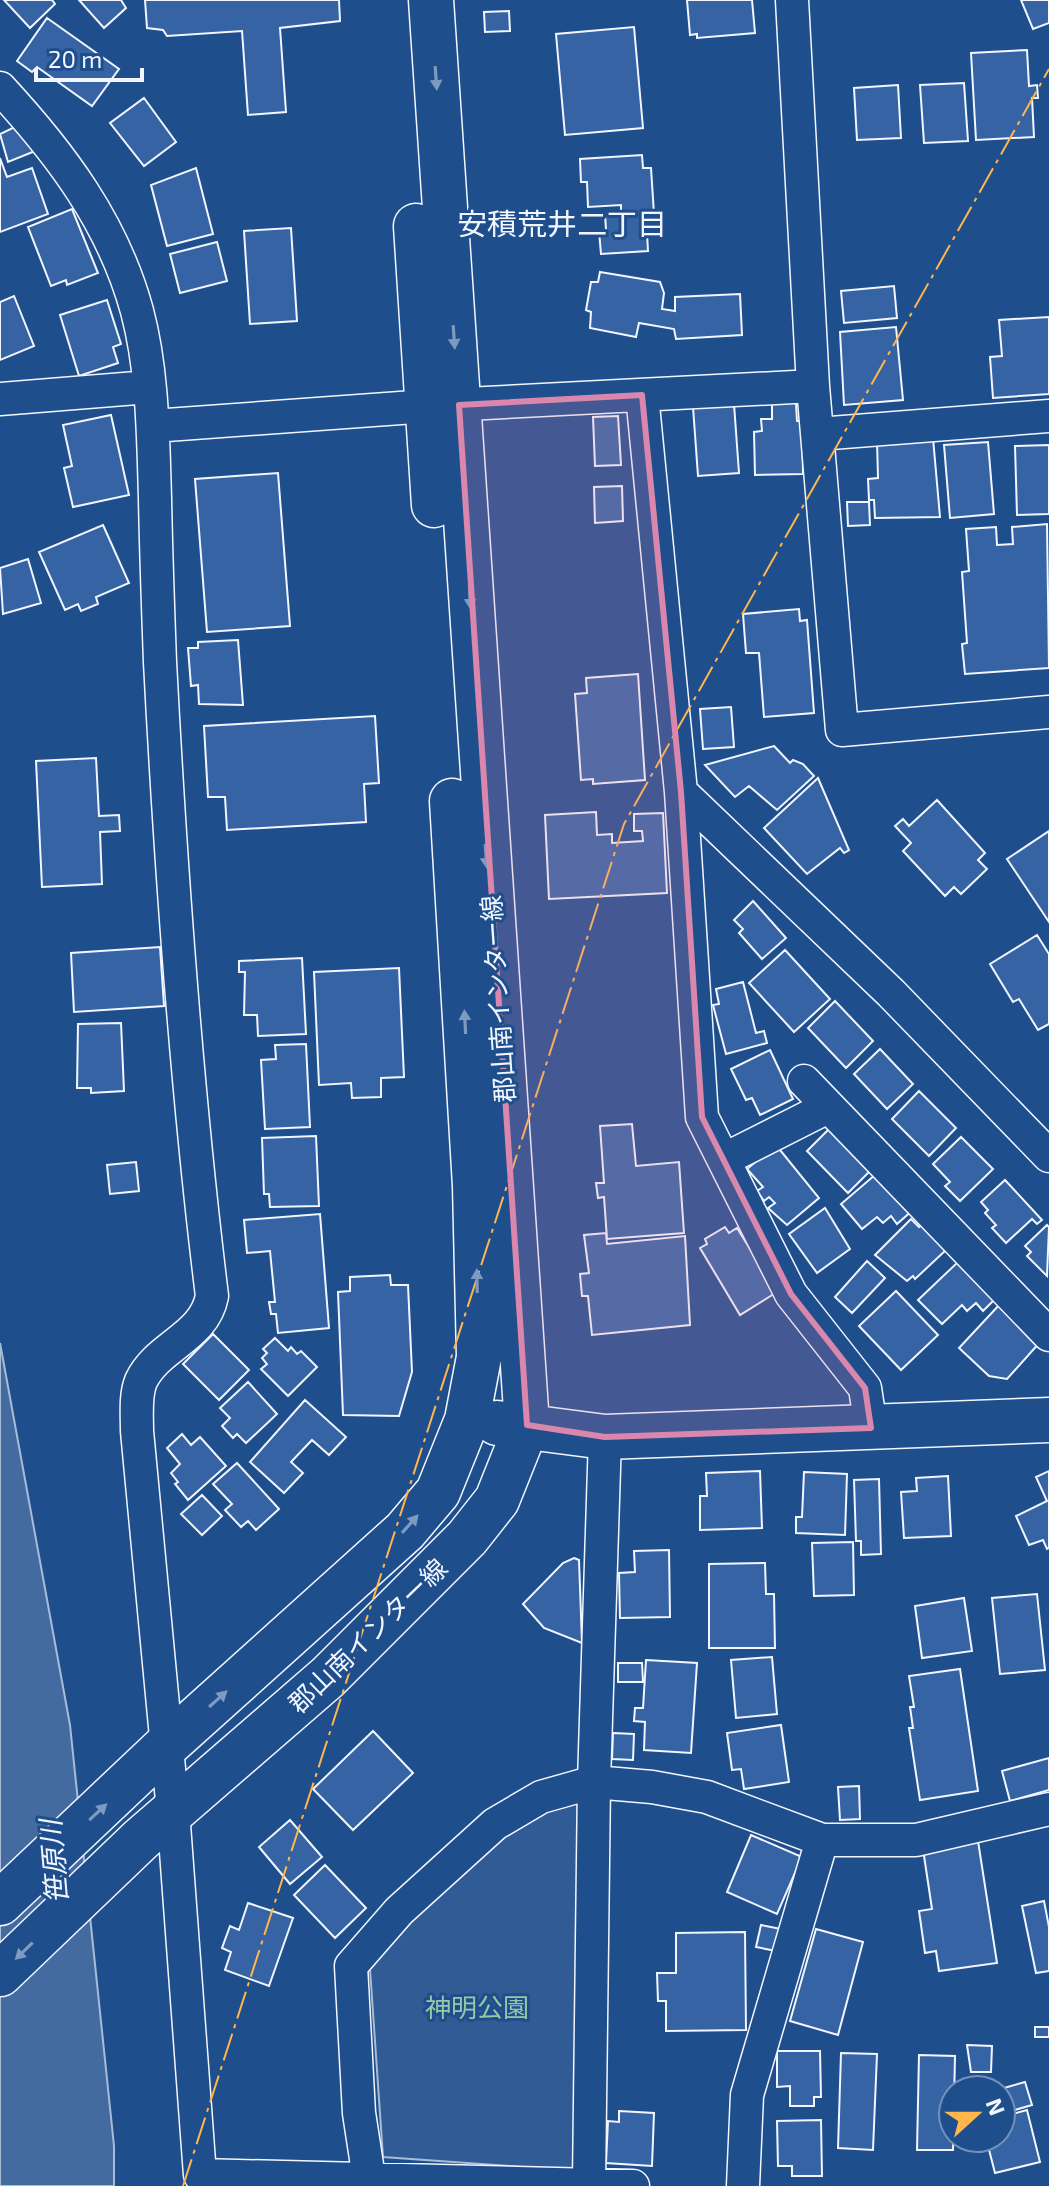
<svg xmlns="http://www.w3.org/2000/svg" width="1049" height="2186" viewBox="0 0 1049 2186" font-family="'Exo 2','Noto Sans JP',sans-serif">
<rect width="100%" height="100%" fill="#1f4e8c"/>
<path fill="#305b95" stroke="#a8bbd7" stroke-width="2" d="M586 1792 580 2171 383 2157 370 1969 440 1889 499 1831Z"/>
<path fill="#446ba0" stroke="#a8bbd7" stroke-width="2" d="M0 1343 70 1725 114 2146V2186H0Z"/>
<path fill="#3563a3" stroke="#f2f6ff" stroke-width="2" d="M4 0H52L55 4 30 28Z
M79 0H121L126 8 104 28Z
M145 0H339L340 21 280 28 286 112 248 115 242 31 167 36 163 30 147 28Z
M687 0H752L755 33 697 38V34L690 35Z
M1021 0H1049V23L1033 29Z
M509 11 510 31 485 32 484 12Z
M47 18 119 69 92 106 37 67 32 72 17 61Z
M634 27 643 128 565 135 556 34Z
M1027 50 1029 86 1037 85 1038 98H1032L1034 137 976 140 971 53Z
M964 83 968 141 924 143 920 85Z
M898 85 901 138 857 140 854 88Z
M144 98 176 142 144 166 110 123Z
M19 125 40 149 8 162 0 134Z
M642 155 643 168H651L654 214 646 215 648 251 601 254 599 231 606 230 605 214H621V205L588 207 587 182H581L580 159Z
M0 158 7 177 32 168 48 214 0 232Z
M196 168 213 234 167 246 151 185Z
M72 209 98 273 67 285 66 280 51 286 28 227Z
M291 228 297 321 250 324 244 231Z
M217 242 227 281 180 293 170 254Z
M600 272 660 282 664 293 662 309 675 311V297L740 294 742 335 676 339 674 329 639 323 636 337 590 328 591 312 586 310 591 282H598Z
M894 286 897 318 844 323 841 291Z
M14 296 34 346 0 360V302Z
M107 300 121 344 113 347 118 363 79 376 60 315Z
M1049 317V394L993 398 990 357 1002 356 999 320Z
M896 327 903 400 844 405 840 332Z
M772 403H796L797 421H802L803 474 755 475 754 432 762 431 761 419H772Z
M734 404 739 473 698 476 693 407Z
M111 415 129 495 73 507 64 468 72 466 63 425Z
M618 416 621 465 595 466 593 417Z
M933 438 940 517 875 518 874 500H869L868 479 878 478 877 440Z
M988 442 994 514 950 518 944 445Z
M1049 445V514L1017 515 1015 446Z
M278 473 290 626 207 632 195 479Z
M622 486 623 521 595 523 594 487Z
M847 502H869L870 525 848 526Z
M1047 524 1049 668 965 674 962 644 967 643 962 572 969 571 966 529 996 527 997 545 1013 544 1012 527Z
M103 525 129 583 96 597 98 604 81 611 78 604 65 610 39 552Z
M28 559 41 603 3 614 0 568Z
M799 609 800 621 807 620 814 713 764 717 759 653H746L743 614Z
M238 640 243 705 199 704 198 685 191 686 188 648H198V642Z
M638 674 645 780 593 784V779L581 780 575 694 587 693 586 678Z
M731 707 734 747 703 749 700 709Z
M375 716 379 783 364 784 366 822 227 830 225 797H208L204 726Z
M774 746 790 763 793 760 803 764 814 776 777 810 749 786 735 797 705 765Z
M96 758 99 816 119 815 120 831 100 832 102 884 42 887 36 761Z
M818 778 849 850 844 853 840 848 807 874 764 828Z
M937 800 985 853 978 860 987 869 961 894 954 887 945 896 903 851 911 843 895 826 903 819 909 826Z
M596 812 597 835 612 834V843L643 841 642 831H634V814L663 813 667 893 549 899 545 815Z
M1049 831V922L1007 859Z
M753 901 786 938 762 959 739 933 743 929 734 920Z
M1037 935 1049 954V1024L1038 1030 1019 999 1013 1002 990 964Z
M160 947 164 1006 74 1012 71 953Z
M785 950 830 999 794 1032 749 983Z
M302 958 306 1034 258 1036 257 1015H244L245 972H239V961Z
M399 968 404 1077 381 1078V1097L352 1098 351 1083 319 1085 314 972Z
M743 982 756 1033 764 1031 767 1043 726 1054 713 1005 719 1004 716 989Z
M835 1001 873 1041 846 1068 808 1028Z
M121 1023 124 1091 91 1093V1088H77L78 1024Z
M306 1044 310 1127 265 1129 261 1060 276 1059 275 1045Z
M880 1049 913 1084 887 1109 854 1074Z
M770 1050 793 1099 760 1115 752 1098 746 1100 731 1069Z
M919 1091 956 1128 929 1156 892 1119Z
M632 1124 636 1166 679 1162 684 1233 607 1239 604 1197 598 1198 596 1183H604L600 1126Z
M829 1129 870 1171 848 1193 807 1151Z
M316 1136 319 1206 270 1207 269 1194H264L262 1138Z
M961 1137 993 1169 960 1201 945 1186 950 1182 933 1164Z
M776 1145 819 1198 787 1225 768 1208 775 1203 769 1197 764 1201 757 1191 763 1187 747 1169Z
M136 1162 139 1191 110 1194 107 1165Z
M876 1174 914 1209 897 1224 891 1216 883 1223 877 1217 862 1229 841 1204Z
M1005 1180 1042 1220 1037 1224 1032 1219 1006 1243 992 1228 996 1225 985 1213 988 1210 981 1202Z
M825 1208 850 1249 817 1273 789 1234Z
M320 1214 329 1328 278 1333 276 1314H271L269 1302H275L270 1251 247 1253 244 1220Z
M911 1219 919 1227 922 1224 946 1250 915 1279 913 1276 907 1281 875 1255Z
M1047 1225 1049 1227 1047 1276 1027 1256 1031 1252 1025 1246Z
M725 1227 729 1233 737 1228 777 1292 740 1315 700 1248 707 1244 705 1239Z
M606 1233 607 1244 685 1236 690 1325 592 1335 588 1296H582L580 1274 589 1273 584 1235Z
M867 1261 885 1278 852 1313 835 1297Z
M959 1261 998 1296 983 1311 976 1303 967 1311 962 1305 942 1324 918 1300Z
M390 1275 391 1285H408L412 1372 399 1416 343 1415 338 1292 350 1291V1277Z
M896 1291 938 1335 901 1370 859 1326Z
M1001 1303 1041 1341 1007 1379 989 1376 959 1348Z
M213 1334 249 1370 219 1400 183 1364Z
M275 1338 288 1351 291 1347 297 1354 301 1351 317 1367 288 1396 261 1369 267 1364 262 1358 267 1353 263 1349Z
M248 1382 277 1414 246 1443 237 1434 233 1438 222 1426 230 1418 220 1408Z
M305 1400 346 1437 329 1455 312 1440 291 1462 303 1473 284 1493 250 1462Z
M182 1434 191 1445 200 1437 226 1466 188 1500 175 1484 178 1482 171 1473 180 1464 167 1448Z
M237 1463 279 1509 256 1530 248 1521 241 1527 225 1510 232 1504 213 1484Z
M760 1471 762 1528 700 1530V1496H707L706 1473Z
M1049 1471V1548L1047 1549 1043 1540 1029 1545 1016 1516 1047 1501 1036 1477Z
M804 1472 847 1474 845 1535 796 1533V1517H802Z
M948 1476 951 1536 904 1538 901 1492 917 1491 916 1478Z
M879 1479 881 1554 861 1555V1541H856L854 1480Z
M202 1495 222 1516 202 1535 181 1514Z
M853 1542 854 1595 814 1596 812 1543Z
M669 1550 670 1617 620 1618 619 1573 635 1572 634 1551Z
M574 1558 579 1560 582 1643 544 1628 523 1604 563 1563Z
M765 1563 766 1594H774L775 1648H709V1564Z
M1037 1594 1045 1670 1000 1674 992 1598Z
M964 1598 972 1651 922 1658 915 1606Z
M772 1657 777 1714 736 1718 731 1660Z
M646 1660 697 1663 691 1753 644 1750 645 1722 634 1721 635 1708H643Z
M618 1663H642L643 1682H618Z
M960 1669 978 1791 920 1800 909 1728H913L910 1707H914L909 1676Z
M781 1725 789 1782 744 1789 741 1769 732 1770 727 1733Z
M373 1731 413 1773 353 1830 313 1789Z
M613 1733 634 1734 633 1760 612 1759Z
M1049 1758V1790L1010 1801 1002 1771Z
M859 1786 860 1819 840 1820 838 1787Z
M290 1820 322 1857 290 1884 259 1847Z
M751 1835 802 1857 777 1914 727 1892Z
M978 1841 997 1963 939 1971 936 1951 925 1953 919 1911 932 1909 923 1849Z
M325 1865 366 1908 335 1938 294 1895Z
M1044 1901 1049 1927V1971L1036 1973 1022 1906Z
M248 1903 293 1918 269 1986 225 1970 231 1952 222 1948 230 1926 239 1930Z
M761 1925 781 1929 776 1951 756 1947Z
M816 1929 863 1942 838 2035 790 2021Z
M745 1932 746 2030 666 2031V2001H658L657 1973H676V1933Z
M1035 2027H1049V2037H1035Z
M967 2045 992 2046 991 2072H971Z
M777 2051H820L821 2097H814V2106H790V2086L777 2087Z
M841 2053 877 2054 873 2150 838 2148Z
M919 2055 955 2056 953 2150H917Z
M1025 2082 1032 2105 1001 2114V2090H997Z
M1027 2110 1040 2162 995 2173 986 2138H1001V2117Z
M619 2111 654 2113 652 2166 606 2163 608 2121 619 2122Z
M821 2120 822 2176H792V2166H778L777 2121Z"/>
<g fill="none" stroke-linecap="round" stroke-linejoin="round">
<defs>
<path id="street" d="M792 0 813 386 842 730 1049 712
M0 88C61 154 113 223 137 311 153 371 153 436 155 498 156 553 158 607 160 662 171 873 186 1086 212 1296 204 1338 158 1345 141 1381 135 1395 137 1415 137 1431L173 1811 200 2175 633 2186
M642 395 681 792 702 1117 791 1294 865 1388 871 1428
M0 399 149 387
M153 426 428 406 813 386
M818 434 1049 416
M681 792 891 993 1049 1156
M804 1081 1049 1335
M725 1159 826 1108
M369 2178 359 2113 351 1966 399 1911 495 1824 541 1797 594 1782 652 1787 707 1797 822 1840H916L1049 1809
M589 2183 594 1782 605 1437
M743 2186 747 2095 822 1840"/>
<path id="secondary" d="M416 226 434 505
M497 1423 605 1437 1049 1420
M0 1903 166 1746 405 1531 438 1492 467 1420 479 1357 475 1186 452 801
M0 1974 141 1839 328 1677 467 1538 497 1500 527 1425 431 0"/>
</defs>
<use href="#street" stroke="#f2f6ff" stroke-width="35"/>
<use href="#secondary" stroke="#f2f6ff" stroke-width="47"/>
<use href="#street" stroke="#1f4e8c" stroke-width="32"/>
<use href="#secondary" stroke="#1f4e8c" stroke-width="44"/>
<path stroke="#ffb74d" stroke-width="2" stroke-dasharray="28 6 4 6" stroke-linecap="butt" d="M183 2186 624 824 1049 69"/>
</g>
<defs><path id="oneway-solid" d="M-6-.8H1V-3.2L6.5 0L1 3.2V.8H-6Z" transform="scale(2)"/></defs>
<g fill="#7e9ac0">
<use href="#oneway-solid" transform="translate(436 78) rotate(86)"/>
<use href="#oneway-solid" transform="translate(454 337) rotate(86)"/>
<use href="#oneway-solid" transform="translate(470 597) rotate(87)"/>
<use href="#oneway-solid" transform="translate(486 856) rotate(86)"/>
<use href="#oneway-solid" transform="translate(465 1022) rotate(-93)"/>
<use href="#oneway-solid" transform="translate(477 1281) rotate(-91)"/>
<use href="#oneway-solid" transform="translate(410 1524) rotate(-48)"/>
<use href="#oneway-solid" transform="translate(218 1699) rotate(-42)"/>
<use href="#oneway-solid" transform="translate(98 1812) rotate(-43)"/>
<use href="#oneway-solid" transform="translate(24 1951) rotate(136)"/>
</g>
<path fill="#da87ad" fill-opacity="0.2" stroke="#da87ad" stroke-width="6" stroke-linejoin="round" d="M642 395 681 792 702 1117 791 1294 865 1388 871 1428 605 1437 527 1425 459 405Z"/>
<g text-anchor="middle" dominant-baseline="central" stroke-width="6" stroke-linejoin="round" paint-order="stroke">
<g font-size="26" fill="#f2f6ff" stroke="#1f4e8c">
<text transform="translate(497 999) rotate(-94)">郡山南インター線</text>
<text transform="translate(367 1635) rotate(-44)">郡山南インター線</text>
</g>
<g font-size="26" fill="#97c8a6" stroke="#1f4e8c">
<text x="477" y="2006">神明公園</text>
</g>
<g font-size="28" font-style="italic" fill="#f2f6ff" stroke="#1f4e8c">
<text transform="translate(53 1862) rotate(-95)">笹原川</text>
</g>
<g font-size="30" fill="#f2f6ff" stroke="#1f4e8c">
<text x="562" y="223">安積荒井二丁目</text>
</g>
</g>
<g transform="translate(977 2114) rotate(69)"><circle r="38" fill="#1f4e8c" stroke="#7391ba" stroke-width="2"/>
<path d="M0-6L14 30L0 20L-14 30Z" fill="#ffb74d"/>
<text y="-12" font-size="22" font-weight="bold" text-anchor="middle" fill="#f2f6ff">N</text>
</g>
<path d="M36 68v12h106v-12" fill="none" stroke="#f2f6ff" stroke-width="4"/>
<text x="48" y="68" font-size="24" fill="#f2f6ff" stroke="#1f4e8c" stroke-width="6" paint-order="stroke">20 m</text>
</svg>
